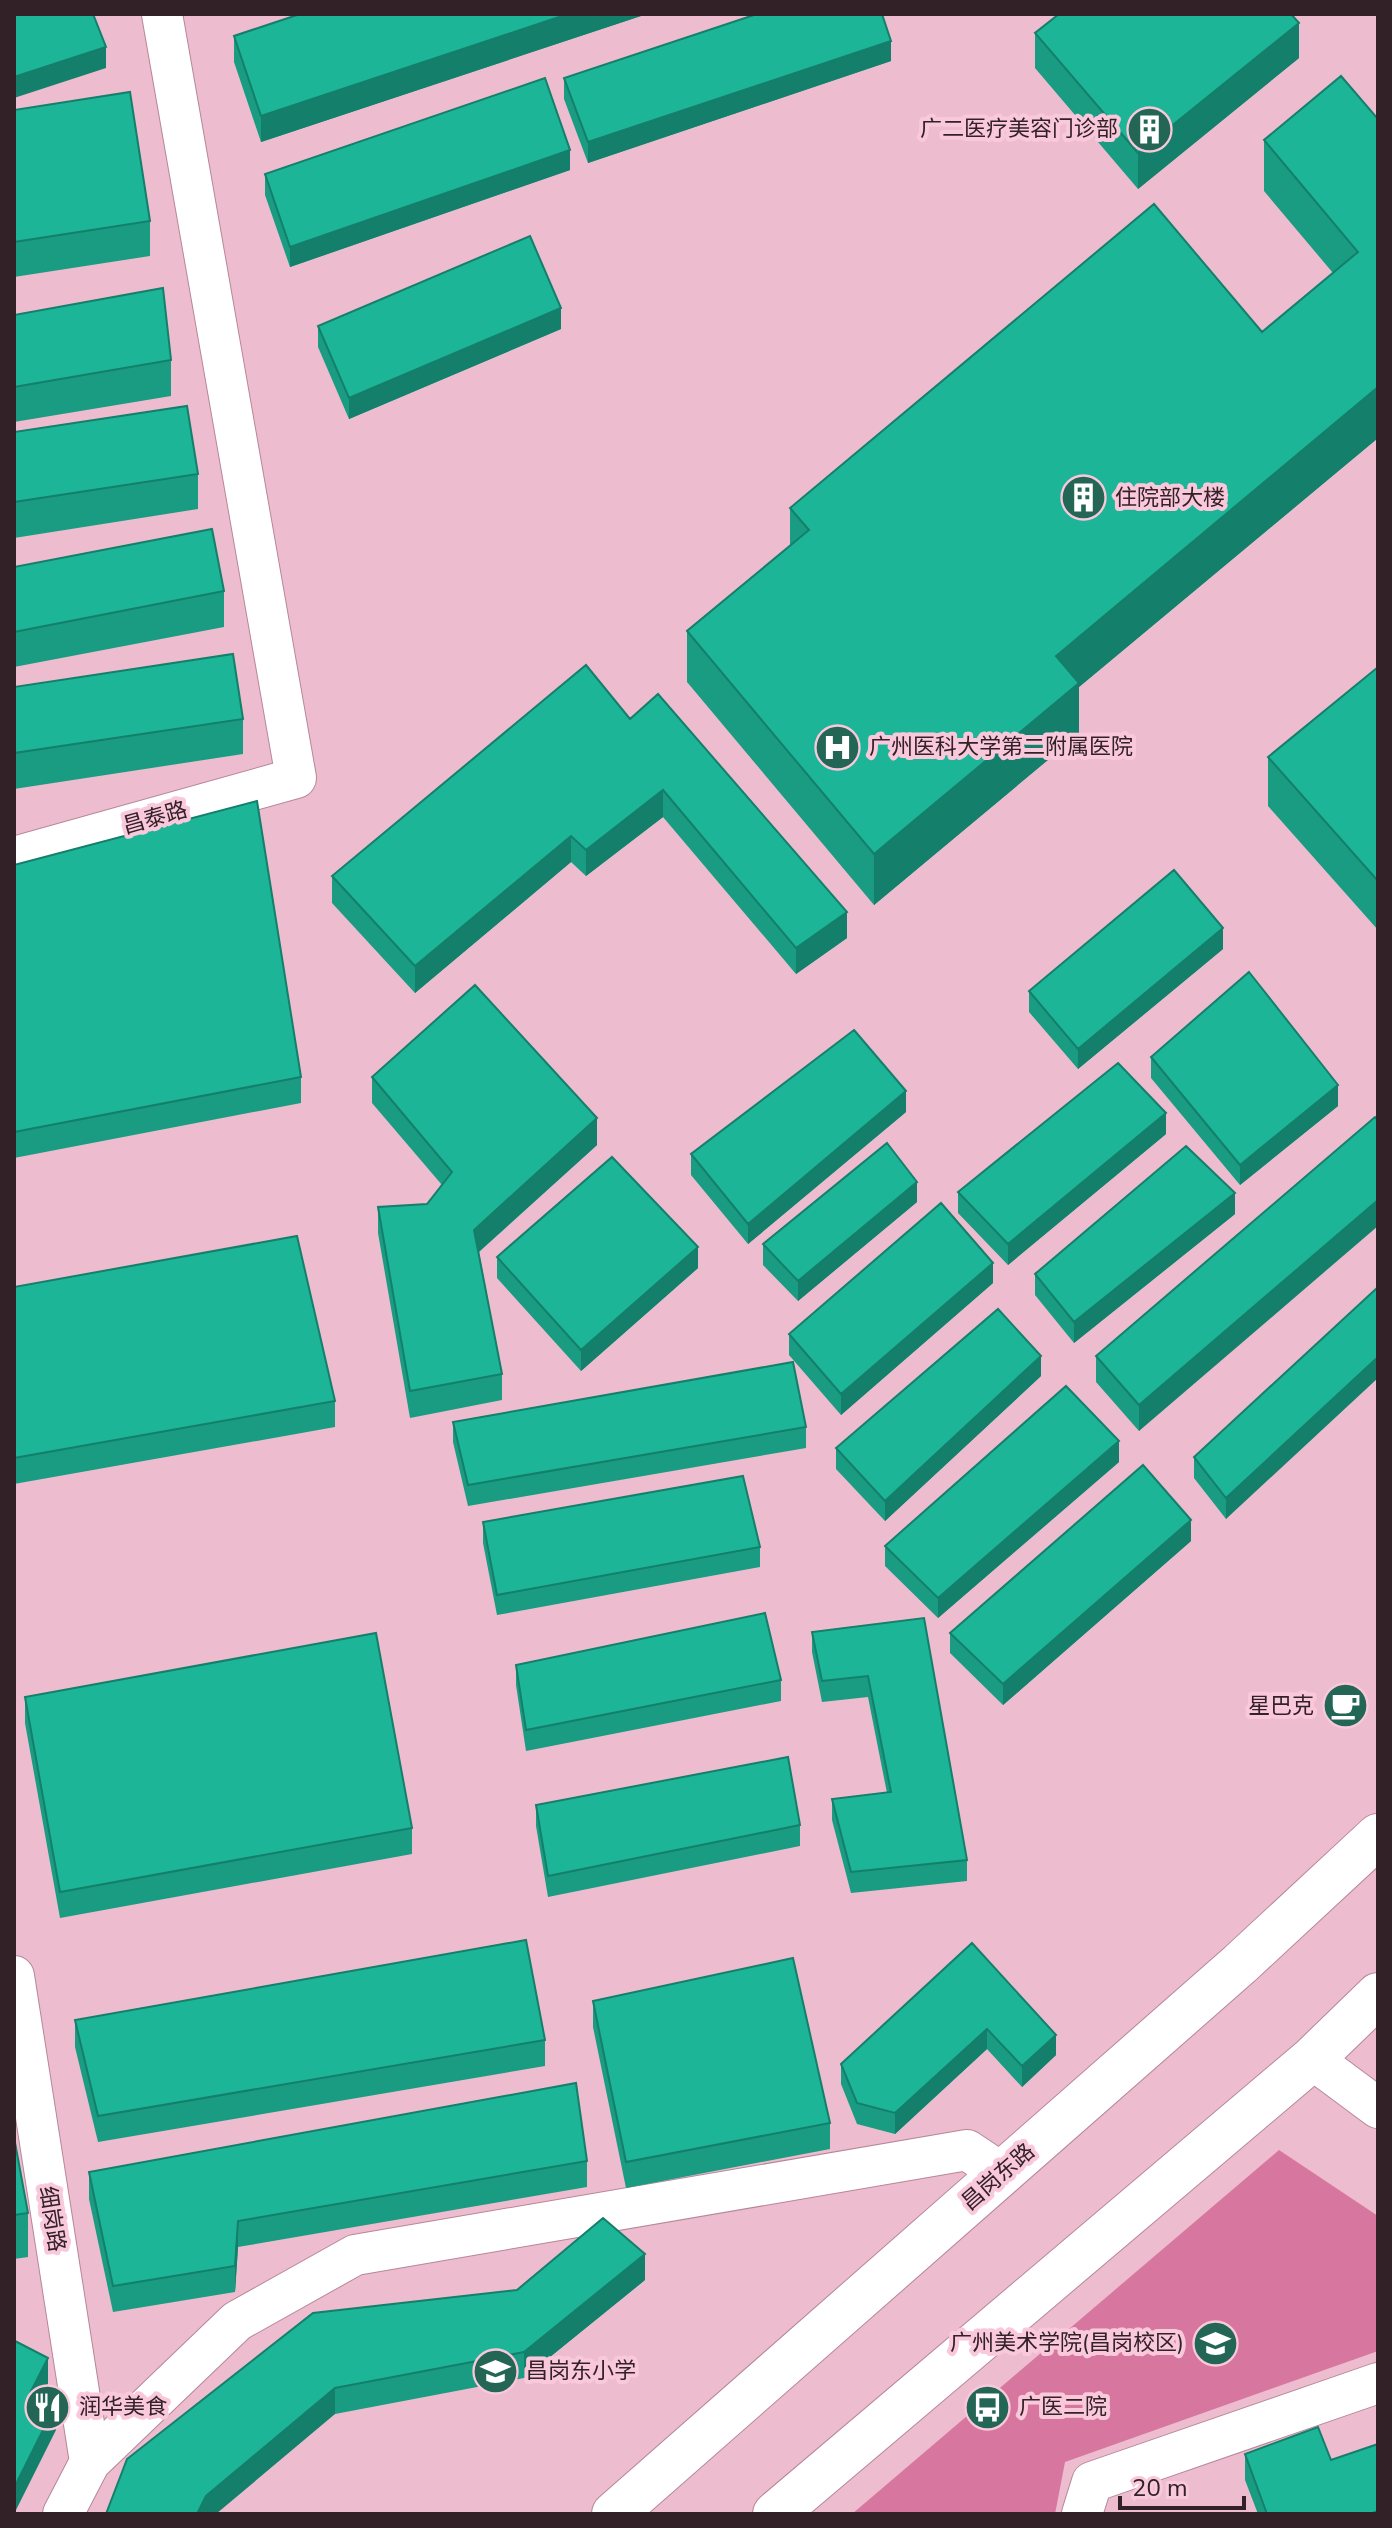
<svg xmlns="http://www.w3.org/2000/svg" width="1392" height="2528" viewBox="0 0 1392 2528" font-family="'Nunito Sans','Noto Sans SC',sans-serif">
<rect width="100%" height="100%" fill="#edbcce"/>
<path fill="#d7779f" d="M1279 2150 1378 2216V2351L1065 2462 1055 2514H852Z"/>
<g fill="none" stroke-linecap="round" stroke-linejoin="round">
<defs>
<path id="minor" d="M14 857 296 778 162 14
M14 1976 90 2462
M1312 2059 1378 2108
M63 2514 90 2462 237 2321 355 2255 967 2150 1003 2174
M1082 2514 1092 2482 1378 2383"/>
<path id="major" d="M614 2514 1240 1964 1378 1836
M775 2514 1312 2059 1378 1995"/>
</defs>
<use href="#minor" stroke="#b68799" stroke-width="42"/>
<use href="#major" stroke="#b68799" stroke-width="46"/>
<use href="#minor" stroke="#fff" stroke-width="40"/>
<use href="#major" stroke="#fff" stroke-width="44"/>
</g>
<path fill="#199c82" d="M300 14H647L261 142 234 62V36Z
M1035 33 1299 58 1138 189 1035 68Z
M891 61 588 163 564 99V78Z
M1341 76 1378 438 1079 687V734L874 905 687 682V631L790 545V508L1262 332 1333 273 1264 191V140Z
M14 110 150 221V256L14 277Z
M570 170 290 267 265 195V174Z
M14 315 171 360V396L14 422Z
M318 326 561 329 349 419 318 347Z
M14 432 198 474V509L14 538Z
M14 567 224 591V627L14 667Z
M1378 667V930L1268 806V757Z
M14 687 243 719V754L14 789Z
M630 719 847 938 796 974 663 817 586 876 571 862 415 993 332 903V876Z
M14 865 301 1077V1103L14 1158Z
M1223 949 1078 1069 1029 1012V991Z
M1151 1057 1338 1106 1240 1185 1151 1078Z
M372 1077 597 1145 479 1252 502 1374V1400L410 1418 378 1233V1207L427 1204 442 1185 372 1103Z
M906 1112 748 1244 691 1175V1154Z
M1378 1120 1139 1431 1096 1382V1356Z
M1166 1134 1008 1265 958 1213V1192Z
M917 1202 798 1301 763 1265V1244Z
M1235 1214 1074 1343 1035 1295V1274Z
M497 1257 698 1268 581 1371 497 1278Z
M993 1283 841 1415 789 1355V1334Z
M14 1287 335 1401V1427L14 1484Z
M1378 1287 1226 1519 1194 1478V1457Z
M1041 1376 885 1521 836 1469V1448Z
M453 1422 806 1427V1448L468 1506 453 1442Z
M1119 1462 938 1618 885 1566V1546Z
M483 1522 760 1547V1567L497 1615 483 1543Z
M1191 1541 1003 1705 950 1653V1633Z
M924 1618 967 1860V1881L851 1893 832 1820V1799L887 1793 868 1697 822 1702 812 1652V1632Z
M516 1665 781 1680V1701L526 1751 516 1685Z
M25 1697 412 1828V1854L60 1918 25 1723Z
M536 1805 800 1825V1846L548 1897 536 1826Z
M972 1943 1056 2055 1022 2087 987 2049 895 2134 857 2124 841 2084V2064Z
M593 2001 830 2123V2149L626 2188 593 2027Z
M75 2020 545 2040V2066L98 2142 75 2047Z
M14 2137 28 2213V2257L14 2259Z
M587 2161V2187L238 2247 235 2292 113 2312 89 2199V2172Z
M645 2280 524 2378 335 2414 127 2459Z
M1245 2454 1378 2514H1258L1245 2480Z"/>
<path fill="#147f6a" d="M568 14H647L261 142V116Z
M1299 23V58L1138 189V153Z
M891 41V61L588 163V142Z
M106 47V68L14 98V77Z
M570 150V170L290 267V247Z
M561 308V329L349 419V398Z
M1378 387V438L1079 687V734L874 905V854L1056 656Z
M663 790V817L586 876V850Z
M571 836V862L415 993V966Z
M847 912V938L796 974V948Z
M1223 928V949L1078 1069V1049Z
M1338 1085V1106L1240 1185V1165Z
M906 1091V1112L748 1244V1224Z
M1166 1113V1134L1008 1265V1244Z
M597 1118V1145L474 1256V1230Z
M917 1182V1202L798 1301V1281Z
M1235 1193V1214L1074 1343V1322Z
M1378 1200V1226L1139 1431V1405Z
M698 1247V1268L581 1371V1350Z
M993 1263V1283L841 1415V1394Z
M1041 1356V1376L885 1521V1501Z
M1378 1357V1378L1226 1519V1498Z
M1119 1441V1462L938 1618V1598Z
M1191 1520V1541L1003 1705V1684Z
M987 2029V2049L895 2134V2113Z
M1056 2035V2055L1022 2087V2066Z
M238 2221V2247L235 2292V2266Z
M645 2254V2280L524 2378V2352Z
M48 2358V2384L31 2418V2391Z
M335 2388V2414L216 2514H197L206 2496Z
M56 2404V2430L14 2514V2488Z"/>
<path fill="#1db597" stroke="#147f6a" stroke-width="2" d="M14 14H93L106 47 14 77Z
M300 14H568L261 116 234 36Z
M757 14H882L891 41 588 142 564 78Z
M1059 14H1291L1299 23 1138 153 1035 33Z
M1341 76 1378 119V387L1056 656 1079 683 874 854 687 631 809 530 790 508 1154 204 1262 332 1358 252 1264 140Z
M545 78 570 150 290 247 265 174Z
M130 92 150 221 14 242V110Z
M530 236 561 308 349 398 318 326Z
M163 288 171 360 14 387V315Z
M187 406 198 474 14 502V432Z
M212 529 224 591 14 632V567Z
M233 654 243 719 14 753V687Z
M586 665 630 719 658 694 847 912 796 948 663 790 586 850 571 836 415 966 332 876Z
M1378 667V881L1268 757Z
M257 801 301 1077 14 1132V865Z
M1174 870 1223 928 1078 1049 1029 991Z
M1249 972 1338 1085 1240 1165 1151 1057Z
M475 985 597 1118 474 1230 502 1374 410 1391 378 1207 427 1204 452 1172 372 1077Z
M854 1030 906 1091 748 1224 691 1154Z
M1118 1063 1166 1113 1008 1244 958 1192Z
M1375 1117 1378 1120V1200L1139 1405 1096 1356Z
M887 1143 917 1182 798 1281 763 1244Z
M1186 1146 1235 1193 1074 1322 1035 1274Z
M612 1157 698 1247 581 1350 497 1257Z
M941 1203 993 1263 841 1394 789 1334Z
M297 1236 335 1401 14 1458V1287Z
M1378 1287V1357L1226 1498 1194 1457Z
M998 1309 1041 1356 885 1501 836 1448Z
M793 1362 806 1427 468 1485 453 1422Z
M1066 1386 1119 1441 938 1598 885 1546Z
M1143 1465 1191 1520 1003 1684 950 1633Z
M743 1476 760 1547 497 1595 483 1522Z
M765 1613 781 1680 526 1730 516 1665Z
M924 1618 967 1860 851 1872 832 1799 891 1792 868 1676 822 1681 812 1632Z
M376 1633 412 1828 60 1892 25 1697Z
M788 1757 800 1825 548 1876 536 1805Z
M526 1940 545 2040 98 2116 75 2020Z
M972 1943 1056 2035 1022 2066 987 2029 895 2113 857 2103 841 2064Z
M793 1958 830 2123 626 2162 593 2001Z
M576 2083 587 2161 238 2221 235 2266 113 2286 89 2172Z
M14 2137 28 2213 14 2215Z
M603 2218 645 2254 524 2352 335 2388 206 2496 197 2514H106L127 2459 313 2313 517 2290Z
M15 2341 48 2358 31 2391 56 2404 14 2488V2344Z
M1318 2427 1331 2460 1378 2444V2511L1370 2514H1267L1245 2454Z"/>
<defs>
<symbol id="building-disc" viewBox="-11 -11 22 22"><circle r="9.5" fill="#236656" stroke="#fac8db"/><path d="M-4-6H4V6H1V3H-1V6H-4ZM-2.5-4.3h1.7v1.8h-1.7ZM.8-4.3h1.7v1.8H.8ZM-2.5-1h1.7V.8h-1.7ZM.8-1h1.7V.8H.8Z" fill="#fff"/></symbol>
<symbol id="hospital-disc" viewBox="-11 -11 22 22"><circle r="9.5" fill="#236656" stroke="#fac8db"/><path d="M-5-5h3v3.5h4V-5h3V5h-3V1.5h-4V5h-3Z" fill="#fff"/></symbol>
<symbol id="cafe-disc" viewBox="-11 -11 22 22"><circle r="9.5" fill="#236656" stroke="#fac8db"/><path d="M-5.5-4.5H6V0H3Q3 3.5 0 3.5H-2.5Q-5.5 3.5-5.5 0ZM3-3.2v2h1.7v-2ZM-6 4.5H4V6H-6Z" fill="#fff"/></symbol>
<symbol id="university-disc" viewBox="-11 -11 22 22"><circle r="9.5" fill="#236656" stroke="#fac8db"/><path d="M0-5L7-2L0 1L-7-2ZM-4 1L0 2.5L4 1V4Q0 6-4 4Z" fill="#fff"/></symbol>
<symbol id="school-disc" viewBox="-11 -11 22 22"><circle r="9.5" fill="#236656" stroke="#fac8db"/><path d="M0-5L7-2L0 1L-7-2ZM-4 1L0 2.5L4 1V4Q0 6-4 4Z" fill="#fff"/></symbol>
<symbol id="restaurant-disc" viewBox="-11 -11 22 22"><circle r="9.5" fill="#236656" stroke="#fac8db"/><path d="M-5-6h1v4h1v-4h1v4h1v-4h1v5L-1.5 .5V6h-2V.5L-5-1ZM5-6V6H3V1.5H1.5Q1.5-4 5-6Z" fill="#fff"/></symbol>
<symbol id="bus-disc" viewBox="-11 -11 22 22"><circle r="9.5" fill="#236656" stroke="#fac8db"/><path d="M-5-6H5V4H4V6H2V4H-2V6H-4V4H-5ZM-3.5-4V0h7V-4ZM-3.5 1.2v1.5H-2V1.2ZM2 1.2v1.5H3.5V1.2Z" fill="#fff"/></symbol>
</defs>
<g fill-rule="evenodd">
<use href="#building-disc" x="1124" y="104" width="51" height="51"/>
<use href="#building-disc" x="1058" y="472" width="51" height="51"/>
<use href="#hospital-disc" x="812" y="722" width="51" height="51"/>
<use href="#cafe-disc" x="1320" y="1680" width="51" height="51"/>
<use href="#university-disc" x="1190" y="2318" width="51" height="51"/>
<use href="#school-disc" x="470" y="2346" width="51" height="51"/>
<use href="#restaurant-disc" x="22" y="2382" width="51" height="51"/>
<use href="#bus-disc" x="962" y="2382" width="51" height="51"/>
</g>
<g text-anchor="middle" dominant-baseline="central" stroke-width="8" stroke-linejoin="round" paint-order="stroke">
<g font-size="22" fill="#332128" stroke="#fac8db" text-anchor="start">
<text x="1118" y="129" text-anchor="end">广二医疗美容门诊部</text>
<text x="1115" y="498">住院部大楼</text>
<text x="869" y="747">广州医科大学第二附属医院</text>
<text x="1314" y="1706" text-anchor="end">星巴克</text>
<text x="1184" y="2343" text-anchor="end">广州美术学院(昌岗校区)</text>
<text x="526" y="2371">昌岗东小学</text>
<text x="79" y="2407">润华美食</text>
<text x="1019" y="2407">广医二院</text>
</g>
<g font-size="22" fill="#332128" stroke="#fac8db">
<text transform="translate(155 818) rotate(-16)">昌泰路</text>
<text transform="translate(998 2177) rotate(-41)">昌岗东路</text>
<text transform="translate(52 2219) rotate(81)">细岗路</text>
</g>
</g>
<rect width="1392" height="2528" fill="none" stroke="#332128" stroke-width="32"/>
<path d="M1120 2496v12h124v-12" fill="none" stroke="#332128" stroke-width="4"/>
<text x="1132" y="2496" font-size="24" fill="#332128" stroke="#fac8db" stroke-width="6" paint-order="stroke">20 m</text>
</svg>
